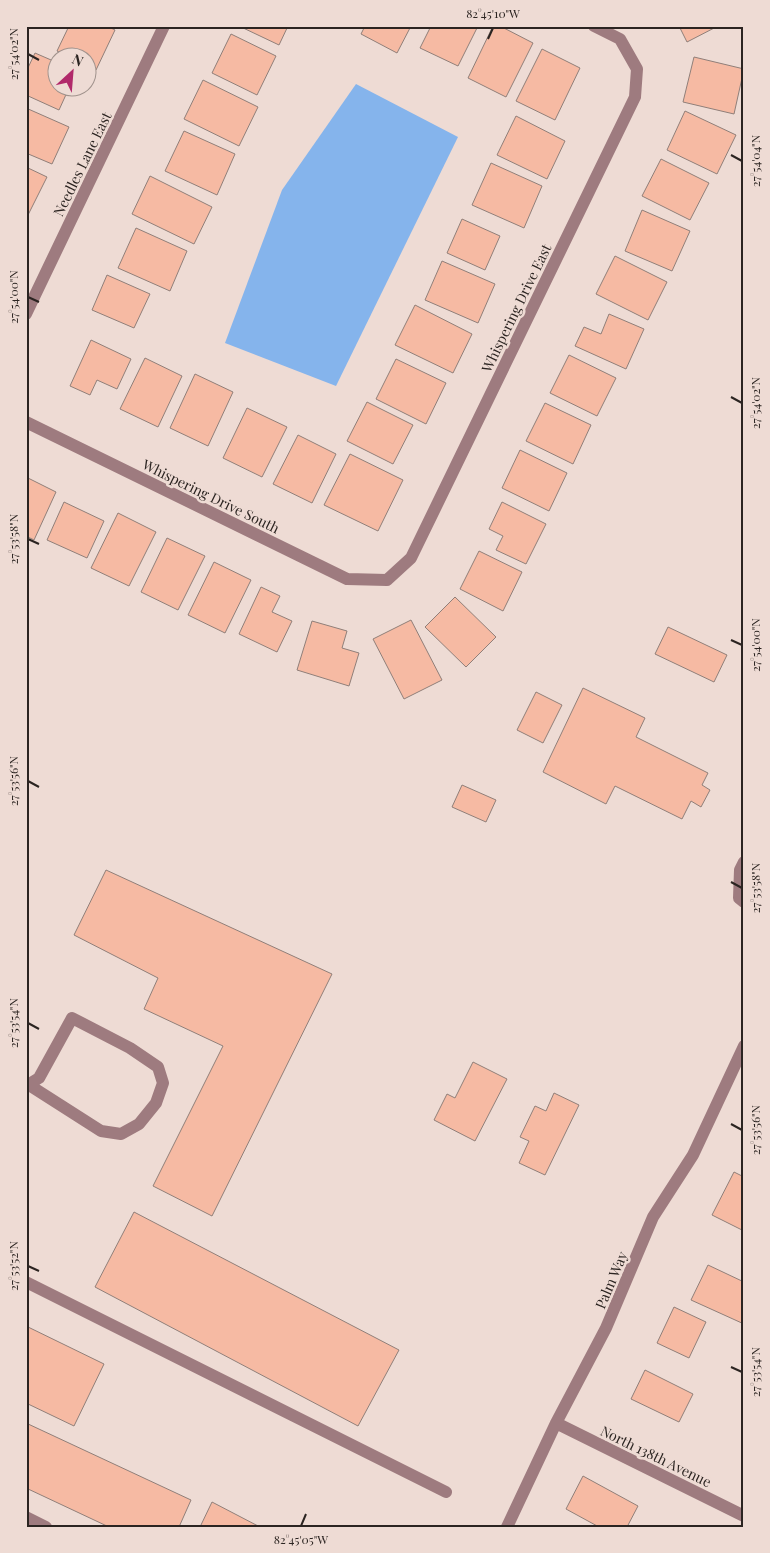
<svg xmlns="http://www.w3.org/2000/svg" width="770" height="1553" viewBox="0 0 770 1553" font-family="'Playfair Display',serif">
<rect width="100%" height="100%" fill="#eedbd4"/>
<path fill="#85b4ec" d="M356 84 458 137 336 386 225 343 282 190Z"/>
<path fill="#f6baa3" stroke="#907f79" d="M69 26H107L115 30 96 70 88 65V58H71L57 51Z
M239 26H288L279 45Z
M365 26H411L397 53 361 34Z
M431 26H451L454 28 455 26H478L458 66 420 48Z
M493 26H500L533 43 506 97 468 78Z
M679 26H718L687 42Z
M231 34 276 56 257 95 212 73Z
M542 49 580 68 555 120 516 101Z
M35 53 58 63V88H69L59 110 26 95V72Z
M694 57 744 69 734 114 683 102Z
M203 80 258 107 239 146 184 119Z
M26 108 69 127 52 164 26 153Z
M685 111 736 135 717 174 667 150Z
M516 116 565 141 547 179 497 155Z
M184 131 235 154 217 195 165 171Z
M661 159 709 183 690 220 642 196Z
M491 163 542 186 524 228 472 205Z
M26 167 47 177 27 217 26 216Z
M150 176 212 207 194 244 132 214Z
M642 210 690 231 672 271 625 251Z
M462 219 500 236 485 270 447 253Z
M136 228 187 251 170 291 118 268Z
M615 256 667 282 648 320 596 294Z
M442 261 495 284 478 323 425 300Z
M107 275 150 294 134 328 92 310Z
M415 305 472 334 453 373 395 345Z
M609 314 644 329 626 369 575 346 584 327 601 334Z
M91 340 131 359 117 389 97 380 90 395 70 386Z
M569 355 616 378 597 416 550 393Z
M145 358 182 376 158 427 120 409Z
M396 359 446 383 426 424 376 399Z
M195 374 233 392 208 446 170 428Z
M367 402 413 425 393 464 347 441Z
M545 403 591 425 573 464 526 441Z
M247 408 287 427 262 477 223 458Z
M298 435 336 454 312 503 273 484Z
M520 450 567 473 549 511 502 488Z
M350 454 403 480 378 531 324 505Z
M26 477 56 492 34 540 26 536Z
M64 502 104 521 87 558 47 540Z
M502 502 546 524 526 564 496 550 503 536 489 529Z
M118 513 156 532 129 586 91 568Z
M167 538 205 556 178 610 141 592Z
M479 551 522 572 503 611 460 589Z
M214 562 251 580 225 633 188 615Z
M261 587 280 596 272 612 292 621 277 652 239 634Z
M455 597 496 637 466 667 425 627Z
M411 620 442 680 404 699 373 639Z
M312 621 347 631 342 648 359 653 349 686 297 670Z
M668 627 727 655 714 682 655 654Z
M583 688 645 718 636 737 708 773 702 785 710 790 701 807 691 801 682 819 615 786 606 804 543 772Z
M536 692 562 705 543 743 517 730Z
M462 785 496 800 486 822 452 807Z
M106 870 332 974 212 1216 153 1186 223 1046 144 1009 158 978 74 935Z
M473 1062 507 1079 475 1141 434 1120 447 1094 455 1098Z
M554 1093 579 1105 545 1175 519 1163 529 1141 520 1137 535 1106 546 1111Z
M734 1172 744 1177V1231L712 1215Z
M134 1212 399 1350 358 1426 95 1287Z
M708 1265 744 1282V1324L691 1300Z
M674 1307 706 1322 689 1358 657 1343Z
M26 1326 104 1364 74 1426 26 1403Z
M645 1370 693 1394 679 1422 631 1399Z
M26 1423 191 1500 179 1527H109L26 1488Z
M583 1476 638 1506 627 1527H599L566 1509Z
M212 1502 260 1527H200Z"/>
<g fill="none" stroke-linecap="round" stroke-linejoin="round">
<path stroke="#9e7b7f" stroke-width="12" d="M26 314 164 26
M26 422 347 579 387 580 411 558 635 97 637 69 620 39 594 26
M744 862 740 870 739 898 744 902
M26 1086 39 1078 72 1018 130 1048 158 1067 163 1083 156 1103 139 1124 121 1134 101 1131 29 1085
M26 1282 446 1492
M556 1423 744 1516
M26 1517 46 1527
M507 1527 556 1423 606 1328 653 1217 693 1155 744 1046"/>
</g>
<path fill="none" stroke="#2b2421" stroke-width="2" d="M488 39 493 28M28 54 39 60M731 155 742 161M28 297 39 302M731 397 742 403M28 539 39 544M731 640 742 645M28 781 39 787M731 882 742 888M28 1023 39 1029M731 1124 742 1130M28 1266 39 1271M731 1367 742 1372M301 1526 306 1514"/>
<g text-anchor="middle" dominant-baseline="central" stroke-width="5" stroke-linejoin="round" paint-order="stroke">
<g font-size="14" fill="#2b2421" stroke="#eedbd4">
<text transform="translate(82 164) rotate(-64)">Needles Lane East</text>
<text transform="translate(516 308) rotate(-64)">Whispering Drive East</text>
<text transform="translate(211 496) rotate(26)">Whispering Drive South</text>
<text transform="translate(611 1280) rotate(-67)">Palm Way</text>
<text transform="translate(656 1456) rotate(26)">North 138th Avenue</text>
</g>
</g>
<rect width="770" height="1553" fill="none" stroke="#eedbd4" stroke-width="55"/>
<g transform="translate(72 72) rotate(26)"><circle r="24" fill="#eedbd4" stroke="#a0928c"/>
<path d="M0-4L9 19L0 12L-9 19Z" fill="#b1296a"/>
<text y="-8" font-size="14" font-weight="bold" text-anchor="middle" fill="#2b2421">N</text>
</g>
<rect x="28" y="28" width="714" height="1498" fill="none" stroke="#2b2421" stroke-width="2"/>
<g font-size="12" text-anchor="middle" fill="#2b2421">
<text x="493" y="18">82°45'10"W</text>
<text transform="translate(14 54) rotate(-90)" y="4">27°54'02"N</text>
<text transform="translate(756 161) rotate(-90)" y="4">27°54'04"N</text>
<text transform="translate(14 297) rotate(-90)" y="4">27°54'00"N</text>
<text transform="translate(756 403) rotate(-90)" y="4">27°54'02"N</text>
<text transform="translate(14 539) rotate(-90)" y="4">27°53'58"N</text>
<text transform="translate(756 645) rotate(-90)" y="4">27°54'00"N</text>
<text transform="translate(14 781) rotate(-90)" y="4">27°53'56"N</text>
<text transform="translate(756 888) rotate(-90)" y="4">27°53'58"N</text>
<text transform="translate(14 1023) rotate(-90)" y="4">27°53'54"N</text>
<text transform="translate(756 1130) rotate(-90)" y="4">27°53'56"N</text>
<text transform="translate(14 1266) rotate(-90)" y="4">27°53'52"N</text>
<text transform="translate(756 1372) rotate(-90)" y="4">27°53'54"N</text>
<text x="301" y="1544">82°45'05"W</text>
</g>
</svg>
